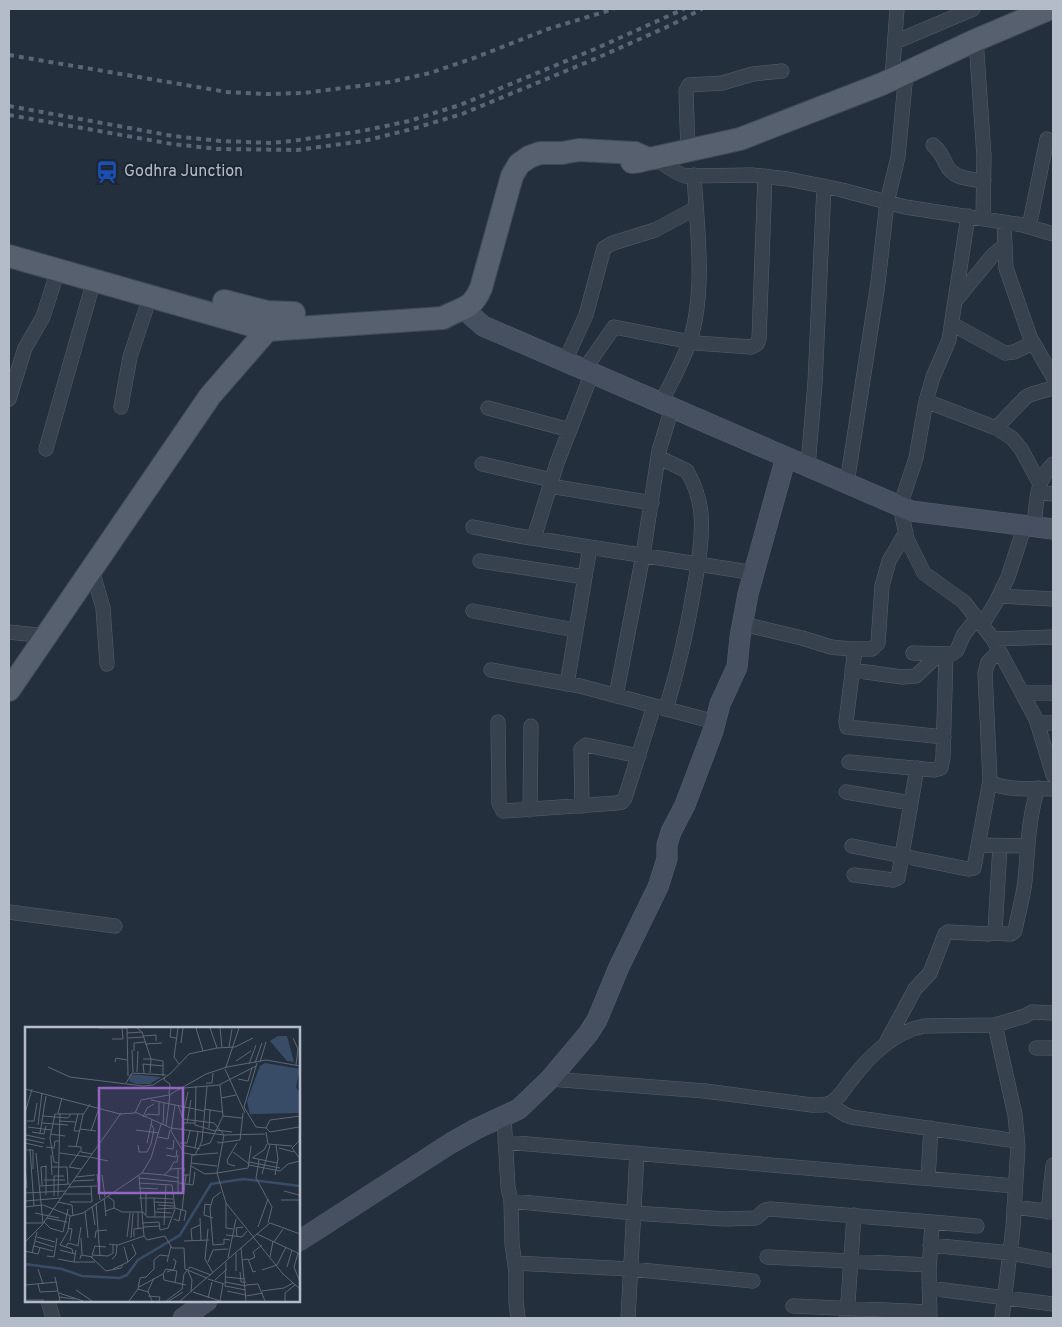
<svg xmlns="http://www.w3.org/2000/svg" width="1062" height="1327" viewBox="0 0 1062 1327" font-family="Overpass,sans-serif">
<rect width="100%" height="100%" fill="#242f3e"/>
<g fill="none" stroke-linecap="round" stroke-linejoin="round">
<defs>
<path id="street" d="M976 40 984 156 983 219
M895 42 973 9
M892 79 897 9
M933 145C940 151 942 156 946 164 953 179 969 179 984 181
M688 151 686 91 689 85 722 83 753 74 782 71
M654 158 676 172 685 176 752 175 788 179 842 190 905 207 1023 225 1053 234
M968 216 949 340 933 377 926 401 916 458 900 506 907 539 924 573 964 602 993 639 1036 719 1053 775
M1004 222 1006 268 1030 337 1053 377
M1029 227 1047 139
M956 300 993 255 1005 245
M952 324 1005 353 1014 352 1033 343
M565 361 586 315 604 248 613 243 655 230 696 208
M584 370 614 327 696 343 751 347 757 344 759 339 765 176
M9 399 25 348 43 317 58 270
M926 401 996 428 1012 438 1021 449 1040 484
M661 403C671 382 683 362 690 340 706 291 697 227 694 175
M121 407 130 357 150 297
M488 408 570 430
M996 428 1026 397 1032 394 1053 388
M46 449 94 280
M658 457 687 471C694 483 700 500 701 514 703 536 699 561 695 583 688 627 679 666 666 709
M482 464 552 480
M808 466 815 383 824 186
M847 483 878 283 887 202 898 157 906 73
M550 486 652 503
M1038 492 1053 494
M1034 526C1037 502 1035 482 1053 464
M473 527 519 536 755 573
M534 538 557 463 592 373
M480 561 585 577
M92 570 103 608 107 664
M999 596 1053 599
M473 611 575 630
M743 624 802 638 831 647 850 649H872L878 643 882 586 889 561 906 532
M982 625 996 602 1008 577 1025 525
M9 632 46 636
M993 639 1053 637
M855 649 846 722 847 727 944 737
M999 651 988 662 985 673 990 780C998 792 1039 788 1053 789
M913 653 952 654 957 650 964 634 977 618
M491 670 580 686 715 722
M852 670 902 677 916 676 939 654
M567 684 590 547
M1022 693H1053
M616 696 643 555 659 451 672 408
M498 722 499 803 503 811 616 803 622 802 625 798 654 706
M1038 723H1053
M849 762 934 770 941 768 943 757 946 654
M846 792 911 803
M582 806 581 749 586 745 639 756
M530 810 531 726
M979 845 1027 846
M852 846 968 869 974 868 990 780
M854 875 893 880 898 878 917 768
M9 912 115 926
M993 933 1011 934 1015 931C1018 914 1023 898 1025 881 1028 849 1028 819 1038 788
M995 1025 1015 1115 1018 1146 1013 1228 1002 1318
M887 1041 915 989 930 973 945 934 948 932 989 934 995 931 1000 846
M1036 1048H1053
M550 1079 705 1091 812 1105C818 1105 824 1106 830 1103 839 1099 845 1088 851 1080 870 1056 893 1032 924 1026L995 1025 1025 1016 1032 1012 1053 1013
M828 1104 846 1115 851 1117 1017 1141
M504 1117 508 1187 511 1201 512 1244 516 1272V1301L518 1318
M505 1142 1015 1186
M928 1178 931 1128
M511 1201 634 1213 725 1219 756 1218 765 1210 770 1209 932 1222 929 1272 930 1318
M1014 1207 1053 1212
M1048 1212 1053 1165
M932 1222 977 1226
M930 1245 1010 1253 1053 1261
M767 1257 929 1265
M515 1263 630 1269 753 1281
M929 1288 1053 1304
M48 1301 53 1318
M793 1306 930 1312
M847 1317 854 1215
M628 1318 637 1153"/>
<path id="secondary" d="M464 309 483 326 911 511 1053 529
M299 1241 451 1143 476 1129 519 1109 550 1079 588 1034 597 1020 619 967 658 887 667 859V845L671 832 685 805 713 731 720 704 737 667 740 637 748 594 786 457
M183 1318 207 1301"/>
<path id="primary" d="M632 162C639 163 646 158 654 158L740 139 882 84 976 40 1049 9
M9 256 268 330 443 318C462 307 471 311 481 288L512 176 519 164 529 157 540 153H562L579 150 635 153 646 158
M224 301 267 312 294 313
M9 690 210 396 276 320"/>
</defs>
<use href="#street" stroke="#565f6c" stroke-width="15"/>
<use href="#secondary" stroke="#565f6c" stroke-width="21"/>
<use href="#primary" stroke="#414a57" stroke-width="24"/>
<use href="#street" stroke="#38414e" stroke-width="14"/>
<use href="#secondary" stroke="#465061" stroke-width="20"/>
<use href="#primary" stroke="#56606e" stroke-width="22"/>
<path stroke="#5a6575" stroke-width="4" stroke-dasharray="5 5" stroke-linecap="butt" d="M9 55 227 92 268 94 304 93 390 82 430 73 474 58 548 29 614 9
M9 106 173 136 220 141 272 143 299 140 362 131 409 121 460 105 595 49 684 9
M9 115 172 144 218 149 297 150 364 141 412 129 462 114 597 58 669 26 702 9"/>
</g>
<defs>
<symbol id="station-bare" viewBox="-9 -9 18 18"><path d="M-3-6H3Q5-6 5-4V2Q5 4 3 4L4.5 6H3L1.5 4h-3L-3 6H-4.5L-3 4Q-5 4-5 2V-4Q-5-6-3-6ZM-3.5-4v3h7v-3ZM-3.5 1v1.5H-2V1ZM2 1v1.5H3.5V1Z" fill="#1a4fb4" stroke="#1d2633" stroke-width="2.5" paint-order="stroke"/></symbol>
</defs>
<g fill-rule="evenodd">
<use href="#station-bare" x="91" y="156" width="32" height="32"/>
</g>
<g text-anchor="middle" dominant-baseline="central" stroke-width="4" stroke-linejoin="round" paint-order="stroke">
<g font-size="16" fill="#b4bcc9" stroke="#1d2633" text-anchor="start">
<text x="124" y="172">Godhra Junction</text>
</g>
</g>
<g transform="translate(25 1027)">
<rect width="275" height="275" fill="#242f3e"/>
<path d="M253 9H262L269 35 262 34 245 14ZM240 36 275 42 271 60 275 66V86L225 87 222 74 235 39ZM105 47 136 50 125 57H111L104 54Z" fill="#394c67"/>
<path fill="none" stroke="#394c67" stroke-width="2.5" d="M0 237 37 242 57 249 95 251 102 248 113 233 155 208 186 157 218 152 275 159"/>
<path fill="none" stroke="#5e6776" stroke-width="1" d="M74 1H102L103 49M112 1 117 5 126 32 138 34V49M146 1 145 10 151 11M153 1 149 30 154 37M171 1 178 24M185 1 192 21 210 20 228 11M195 1 197 21M102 6 117 5M118 9 131 8V14M103 11 118 10M268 11 273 22 271 38M87 12H98L97 1M156 16 158 1M120 17 137 16M204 20 207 2M107 23 108 45M109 24V16L120 15M118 32H126L125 46M211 34 226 24M90 35 91 31 102 33M235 35 241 15M230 36 237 16M232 36 219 80 231 100 241 101 245 93 275 89M224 37 231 18M23 40 45 50 118 59 128 58 145 47 164 27 192 21M201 40 214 1M200 42 220 86M112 45 113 24M119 46 118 37 138 39M140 50 139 53 145 57 144 67M213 52 223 54 227 41M101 56 107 46 141 48M181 56H187L188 46M171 59 170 98 190 104M159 61 194 58 231 39M0 62 95 87 110 86M196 71 211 68M126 73 179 84M150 78 146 104 159 126 170 128 177 114 182 59M153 78 158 92 189 96 199 108 240 107M179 82 198 85M110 85 146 101 199 108 192 146 201 176 258 247 275 262M0 86 7 62M33 86 37 71M110 86 116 73 144 68 181 47 202 40 241 33 275 39M53 87 49 104H54M18 89 43 91 46 87M198 89 217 91M275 89 274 114 267 121 275 132M118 90 122 81 129 77M120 90 122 87 134 88V75M157 91 163 65M2 94H9L12 76M34 94 51 95M17 96 43 98M162 96 166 73M126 97 129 102 126 117M13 98 17 66M138 98 139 76M141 99 145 67M3 100 26 103M184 101 185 83M241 101 245 105 274 100M55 102 71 104M111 103 134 106M156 103 159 96H170M190 103 207 105M66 104 74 81M7 105 19 107 21 99M241 105 243 117 267 119M15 106 21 69M25 107 40 109M1 108 20 112M133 110 143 112 145 103M0 112 19 116M193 114V116L215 113 218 86M0 116 18 120M122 116 127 93M155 116H162L165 104M113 118 114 125H122L126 117M157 118 175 122M43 119 56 120V125L67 127M175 119 185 116 198 89 195 58M21 120 29 121 30 114H34M51 120 58 88 65 77M141 121 148 122 149 113M170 121 173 105M254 121 269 125M5 122 9 179M0 123H8V142M55 124 44 140 56 142M208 125 224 137M11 126 18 196M35 126 64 130M26 128 27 148M141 128 151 130 152 123M65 130 83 134M227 131 239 123 242 117M228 131 252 136M234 133 231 151 247 180 243 196M224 135 255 141M33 136 29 135 25 111 30 87H59M166 136 192 139M224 138 255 144 263 137 275 134M0 139 2 161M21 139V168M166 139 180 147 192 146M210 139 203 137 202 133 212 116M27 140H42L43 157M153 142V167M144 144 149 135H152L153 128M117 146 139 148 146 142 159 141V144M192 146 223 141 226 119M72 147 75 173M237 147 245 118M77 148 80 170M139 148 154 151M250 148 253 132 251 118M114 149 119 209 122 213 140 209 147 221H159L160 242 182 251M51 150 70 148M114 151 154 155M19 153H40M48 154 69 153M114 156 147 158 150 181 161 184 159 194M154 156 168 158 170 145M157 157 158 148H164M17 158 16 140 22 139M164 158 167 128 193 126M15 159 45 157M44 160 72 159M114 161 133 162M0 166 41 164M38 167H66M29 169V149H39M33 169 35 86M79 171 81 189M114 171H129L130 190M129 171 148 172M256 173H275L274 168 259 164M0 174 36 171M33 175 47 178 48 189M45 175H67L66 159M129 175 149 176M71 176 75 229M201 176V201L208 202M133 178 149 179M186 178 180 177 179 188 188 191M67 179 70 198M0 180 18 178 46 189 58 186 117 146 126 131 136 97M89 181 97 185H118L122 190H146M132 182 150 181M157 183 161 148M60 184 63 211M81 184 89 181V174L82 169M113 185V201M130 185 146 186M10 186 34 191M121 188V166M45 189 43 204 35 218 47 222 48 226M22 191 42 195M175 191 176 213M149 192 154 194 156 183M19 195 25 201 38 205 43 182M0 196H18M117 196 134 195 135 203 143 201 150 182M139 198 141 157M118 200 134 199M233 200 243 172M43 201 47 202 45 214M183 202 180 232 188 246M232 207 245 196 275 207M201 208 217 210 222 204M212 209 211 201 218 200M12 210 30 215M102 210 105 186M109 210V202L118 201M56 211 57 228M70 211 71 204 82 203M106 211 108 186M167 213 166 202 175 198M10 214 29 220M159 214 184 213M0 215 17 198 96 86M249 215 258 202M84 217 93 218 119 209M53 218 56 200M188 218 185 181 188 171 196 165M188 218 199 217V212L205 213M9 219 28 224M41 220 43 216 54 219M216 221 221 274M35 223 50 227M51 223 49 235H70M0 224 13 227 15 221M7 226 12 205M211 226V244M273 226 269 240 275 255M67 228 83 229 88 226V218M67 228 70 219 81 220M22 229 29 230 32 211M66 230 81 244 96 241 98 237M245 230 248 214M203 231 211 192M33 232 49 235M55 232 56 228 68 230M87 232 91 228 92 218M217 233 223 232 228 245 231 244M224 233 230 230 228 225 237 218M103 235 111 227 107 217M142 235 146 219M183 235 188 223 203 222M201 235 200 259 221 263M262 240 267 223M13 242 18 257M88 242 103 235 99 220M237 243 252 238 261 220M163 244 167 253 166 265M142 245 149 242 151 234 148 232M215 245 216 255H221M138 247 139 253 161 258M30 250 35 274M201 250 220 252M183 252 199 257M190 253 202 242M200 255 221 259M13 257 15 265 33 264M0 258 32 255M221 258 233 257 240 274M114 260 138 247 141 242 152 244 150 255M113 262 115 251 121 250 129 242V233L135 228 143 229M51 263 67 274M202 264 221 268M237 264 259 261 268 256M168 265 195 274 198 257M34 266 58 274M123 269 135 270 134 274M221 269 238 266M34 270 50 272M183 271 187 255M0 273H19M104 274 113 262 123 265M127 274 123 264 129 251M141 274 157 262 159 247 165 240 186 248M144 274 158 265M155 274 232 207 275 227M260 274V266L270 258"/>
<path fill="#9266c3" fill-opacity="0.15" stroke="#9266c3" stroke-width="2.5" d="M74 61H158V166H74Z"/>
<rect width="275" height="275" fill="none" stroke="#b4bcc9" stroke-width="2.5"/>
</g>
<rect width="1062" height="1327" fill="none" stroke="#b4bcc9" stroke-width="20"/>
</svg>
